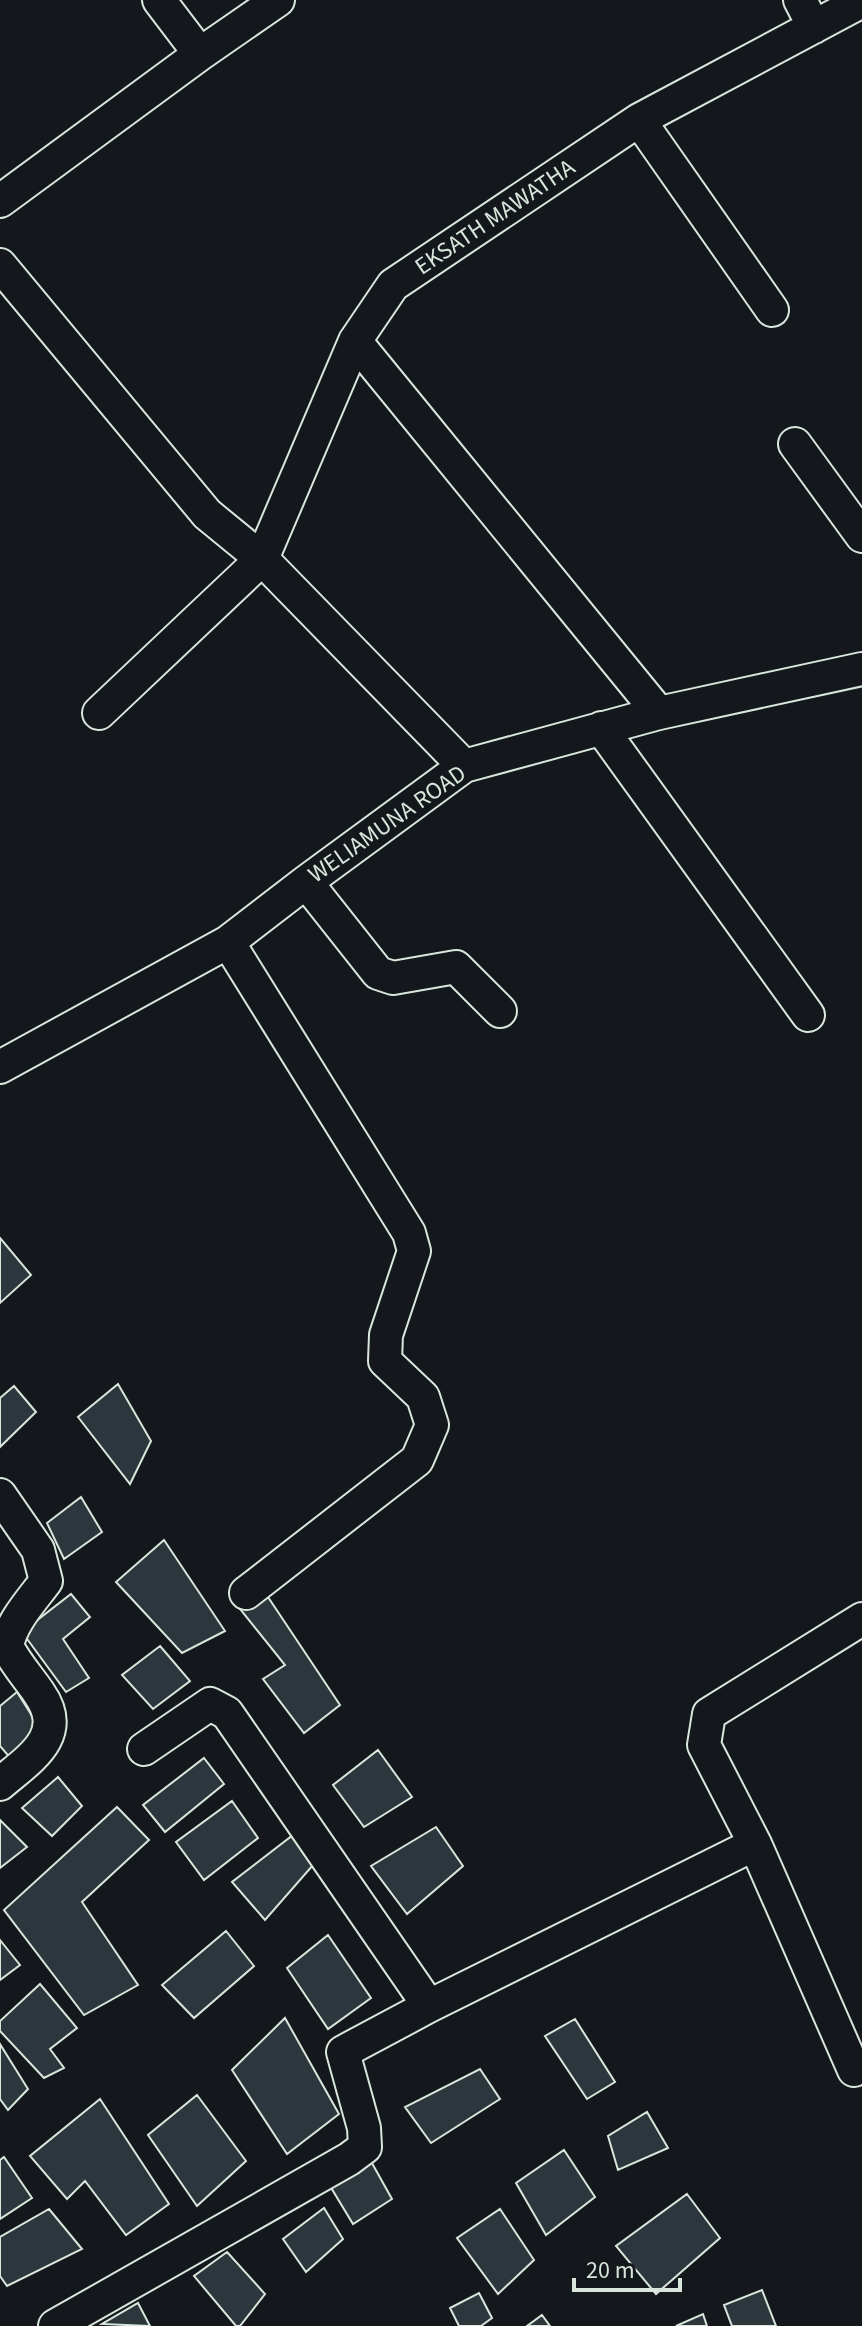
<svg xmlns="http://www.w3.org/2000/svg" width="862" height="2326" viewBox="0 0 862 2326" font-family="'Source Sans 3',sans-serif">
<rect width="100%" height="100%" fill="#14181c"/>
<path fill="#2c363c" stroke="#d8e6dc" stroke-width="2" d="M0 1238 31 1275 0 1303Z
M118 1384 151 1441 130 1484 78 1417Z
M14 1386 36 1412 0 1447V1398Z
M81 1497 102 1532 64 1559 47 1523Z
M164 1540 225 1631 182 1653 116 1582Z
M71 1594 90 1617 63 1639 89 1678 66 1692 22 1632Z
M268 1597 340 1705 304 1733 263 1679 285 1665 240 1609Z
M160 1646 190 1681 153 1709 122 1675Z
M17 1692 39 1727 12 1760 0 1746V1706Z
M378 1750 412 1797 364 1827 333 1785Z
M204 1758 224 1784 165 1832 143 1805Z
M58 1777 82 1806 52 1836 22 1808Z
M232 1801 258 1838 204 1880 176 1842Z
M117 1807 149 1840 82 1902 138 1985 84 2015 4 1910Z
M0 1820 27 1847 0 1868Z
M436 1827 463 1866 407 1914 371 1866Z
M293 1835 314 1864 265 1920 232 1882Z
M226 1931 254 1966 194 2018 162 1985Z
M328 1935 371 1998 328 2029 287 1968Z
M0 1940 20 1965 0 1980Z
M40 1984 77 2028 50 2049 64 2068 44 2078 0 2031V2021Z
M285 2018 339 2114 287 2154 232 2070Z
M575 2019 615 2082 587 2099 545 2036Z
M0 2044 28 2089 8 2110 0 2099Z
M480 2069 500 2099 431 2143 405 2107Z
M197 2095 246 2161 197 2206 148 2135Z
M100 2099 169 2204 126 2235 85 2181 67 2199 30 2156Z
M647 2112 668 2148 618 2170 608 2136Z
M564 2150 595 2197 546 2235 516 2183Z
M368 2156 392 2199 353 2224 327 2181Z
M4 2157 32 2198 0 2219V2160Z
M687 2194 720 2238 656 2294 616 2246Z
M324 2208 343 2239 306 2272 283 2239Z
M49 2209 82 2249 7 2286 0 2276V2237Z
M500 2209 534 2260 498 2294 457 2238Z
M227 2252 265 2294 240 2326H236L194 2276Z
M762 2290 776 2326H732L724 2305Z
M479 2293 492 2318 481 2326H459L450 2308Z
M138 2303 150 2326 102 2324Z
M703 2314 707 2326H676Z
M542 2315 550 2326H527Z"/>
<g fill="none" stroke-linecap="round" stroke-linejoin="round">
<defs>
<path id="street" d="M159 0 200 54
M800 0 814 27
M639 120 772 310
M0 201 200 54 278 0
M0 265 207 514 262 559 464 766
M355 341 659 713
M795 444 862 536
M99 713 262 559 355 341 393 285 639 120 862 1
M601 728 808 1015
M306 882 378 973 393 978 456 967 500 1011
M228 942 409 1233 414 1251 386 1335 385 1361 423 1397 432 1425 417 1460 246 1593
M0 1067 228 942 306 882 464 766 659 713 862 669
M0 1495 38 1550 46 1581C32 1600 11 1622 7 1646 15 1663 29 1678 39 1693 69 1736 29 1759 0 1784
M144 1749 210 1704 227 1713 429 2006
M755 1844 854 2070
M55 2326 349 2159 365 2147 364 2128 343 2052 429 2006 755 1844 704 1745 709 1714 862 1619"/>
</defs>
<use href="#street" stroke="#d8e6dc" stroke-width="36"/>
<use href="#street" stroke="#14181c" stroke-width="32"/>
</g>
<g text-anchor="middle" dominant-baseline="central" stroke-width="6" stroke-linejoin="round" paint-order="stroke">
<g font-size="24" fill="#d8e6dc" stroke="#14181c">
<text transform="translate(495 217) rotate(-34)">EKSATH MAWATHA</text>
<text transform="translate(387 824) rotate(-35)">WELIAMUNA ROAD</text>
</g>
</g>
<path d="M574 2278v12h106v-12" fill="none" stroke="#d8e6dc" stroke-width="4"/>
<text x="586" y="2278" font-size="24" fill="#d8e6dc" stroke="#14181c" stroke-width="6" paint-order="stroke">20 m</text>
</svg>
